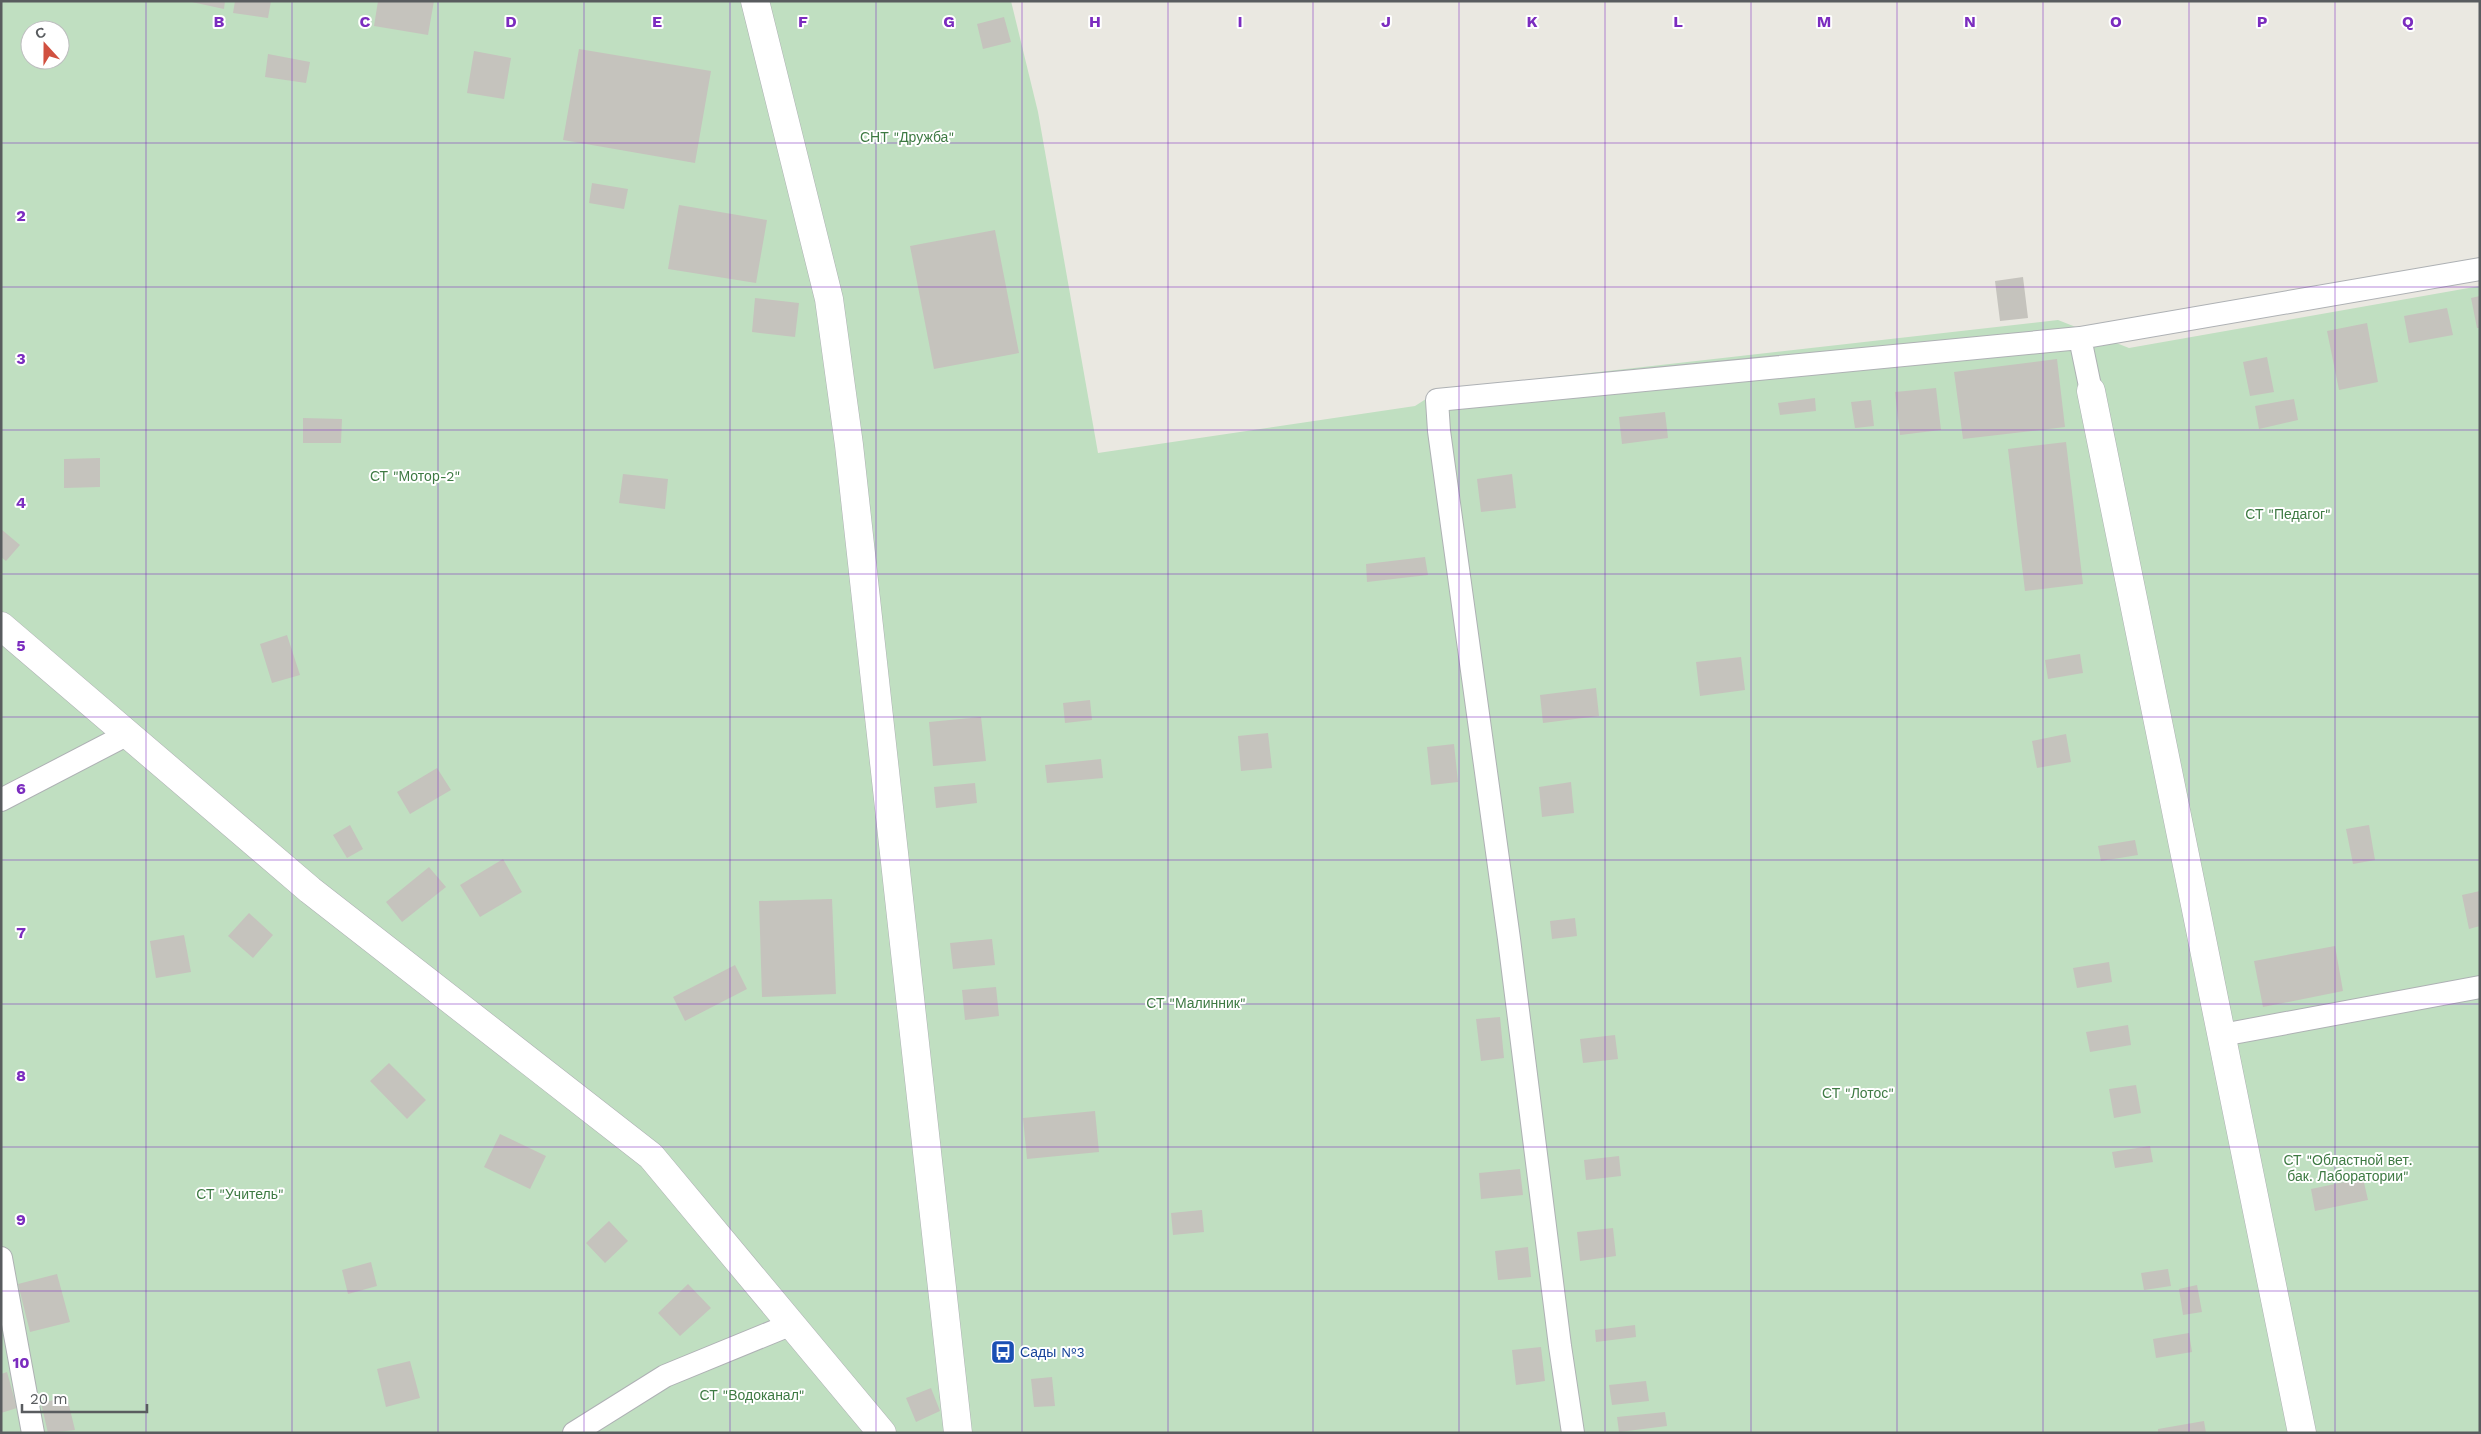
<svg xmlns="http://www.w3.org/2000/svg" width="2481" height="1434" viewBox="0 0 2481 1434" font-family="'Work Sans',sans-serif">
<rect width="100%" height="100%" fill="#eae8e1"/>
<path fill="#c0dfc1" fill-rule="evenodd" d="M1 1H1011L1038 112 1098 453 1415 406 1440 390 2058 320 2129 348 2480 286V1433H1ZM30 30H60V60H30Z"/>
<path fill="#c5c3bd" d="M187 1H225L224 9Z
M235 1H271L268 18 233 13Z
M378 1H434L428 35 374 26Z
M1004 17 1011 42 983 49 977 24Z
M579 49 711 71 695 163 563 140Z
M474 51 511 58 504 99 467 93Z
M268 54 310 62 306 83 265 77Z
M592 183 628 189 624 209 589 203Z
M679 205 767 220 756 283 668 269Z
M995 230 1019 353 934 369 910 246Z
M2023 277 2028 318 2000 321 1995 281Z
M2480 296V328H2477L2471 298Z
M755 298 799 303 795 337 752 332Z
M2447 308 2453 335 2409 343 2404 316Z
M2367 323 2378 382 2339 390 2327 331Z
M2267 357 2274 392 2250 396 2243 362Z
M2057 359 2065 427 1963 439 1954 372Z
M1936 388 1941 430 1900 435 1895 392Z
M1815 398 1816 411 1780 415 1778 403Z
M2294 399 2298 420 2259 429 2255 406Z
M1871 400 1874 426 1855 428 1851 402Z
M1665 412 1668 438 1622 444 1619 417Z
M303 418 342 419 341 443H303Z
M2066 442 2083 584 2025 591 2008 449Z
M100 458V487L64 488V459Z
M623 474 668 479 665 509 619 503Z
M1512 474 1516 508 1481 512 1477 479Z
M1 529 20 545 6 561 1 557Z
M1425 557 1428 575 1367 582 1366 564Z
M287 635 300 675 272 683 260 644Z
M2080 654 2083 673 2048 679 2045 660Z
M1741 657 1745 690 1700 696 1696 662Z
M1596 688 1599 716 1543 723 1540 695Z
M1090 700 1092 720 1065 723 1063 703Z
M981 717 986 761 933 766 929 722Z
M1268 733 1272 768 1241 771 1238 736Z
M2066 734 2071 762 2037 768 2032 741Z
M1454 744 1458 782 1431 785 1427 747Z
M1101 759 1103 778 1047 783 1045 765Z
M437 768 451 790 410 814 397 792Z
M1571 782 1574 813 1542 817 1539 787Z
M975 783 977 803 936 808 934 787Z
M350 825 363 849 347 858 333 835Z
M2369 825 2375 860 2353 864 2346 829Z
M2135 840 2138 855 2101 861 2098 846Z
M503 859 522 892 480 917 460 885Z
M429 867 446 887 402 922 386 902Z
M2480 891V926L2469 929 2462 895Z
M832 899 836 994 762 997 759 901Z
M249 913 273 935 253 958 228 936Z
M1575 918 1577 936 1552 939 1550 921Z
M184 935 191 972 156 978 150 941Z
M992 939 995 965 953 969 950 943Z
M2335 946 2343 991 2263 1007 2254 961Z
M2109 962 2112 982 2077 988 2073 968Z
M735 965 747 989 685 1021 673 997Z
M996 987 999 1016 965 1020 962 990Z
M1500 1017 1504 1058 1481 1061 1476 1019Z
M2128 1025 2131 1045 2090 1052 2086 1032Z
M1615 1035 1618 1059 1583 1063 1580 1039Z
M389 1063 426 1100 407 1119 370 1081Z
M2136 1085 2141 1113 2114 1118 2109 1089Z
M1095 1111 1099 1152 1027 1159 1023 1118Z
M500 1134 546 1156 530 1189 484 1167Z
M2150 1146 2153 1162 2115 1168 2112 1152Z
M1619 1156 1621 1176 1586 1180 1584 1160Z
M1520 1169 1523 1195 1481 1199 1479 1173Z
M2363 1178 2368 1200 2315 1211 2311 1189Z
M1202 1210 1204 1232 1173 1235 1171 1213Z
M609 1221 628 1241 605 1263 586 1243Z
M1613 1228 1616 1256 1580 1261 1577 1232Z
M1528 1247 1531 1277 1498 1280 1495 1251Z
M371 1262 377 1286 348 1294 342 1270Z
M2168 1269 2171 1286 2144 1290 2141 1273Z
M57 1274 70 1322 30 1332 18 1284Z
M688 1284 711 1308 680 1336 658 1313Z
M2197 1285 2202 1312 2183 1315 2179 1289Z
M1635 1325 1636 1337 1596 1342 1595 1330Z
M2189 1333 2192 1352 2156 1358 2153 1339Z
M1541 1347 1545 1381 1516 1385 1512 1350Z
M410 1361 420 1398 386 1407 377 1369Z
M7 1372 17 1408 1 1413V1374Z
M1052 1377 1055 1406 1034 1407 1031 1379Z
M1646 1381 1649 1401 1612 1405 1609 1385Z
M931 1388 940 1411 916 1422 906 1398Z
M67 1397 75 1430 48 1433 41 1403Z
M1665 1412 1667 1426 1619 1432 1617 1417Z
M2204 1421 2206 1433H2158V1429Z"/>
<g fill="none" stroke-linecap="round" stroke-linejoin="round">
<defs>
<path id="service" d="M2080 338 2480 269
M1 800 128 734
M2222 1035 2480 987
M1 1258 33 1433
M574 1433 665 1376 792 1324
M1573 1433 1560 1346 1509 939 1439 431 1437 400 2080 338 2091 391"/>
<path id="minor" d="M755 1 829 299 849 445 958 1433
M2091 391 2302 1433
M1 626 310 890 651 1156 882 1433"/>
</defs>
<use href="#service" stroke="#aeb1b4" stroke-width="24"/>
<use href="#minor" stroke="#aeb1b4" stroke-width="29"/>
<use href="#service" stroke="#fff" stroke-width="22"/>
<use href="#minor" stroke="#fff" stroke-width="28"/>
</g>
<path fill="none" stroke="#7b2cbf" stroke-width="1" stroke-opacity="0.55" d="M146 1V1433M292 1V1433M438 1V1433M584 1V1433M730 1V1433M876 1V1433M1022 1V1433M1168 1V1433M1313 1V1433M1459 1V1433M1605 1V1433M1751 1V1433M1897 1V1433M2043 1V1433M2189 1V1433M2335 1V1433M1 143H2480M1 287H2480M1 430H2480M1 574H2480M1 717H2480M1 860H2480M1 1004H2480M1 1147H2480M1 1291H2480"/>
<defs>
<symbol id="bus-square" viewBox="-11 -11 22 22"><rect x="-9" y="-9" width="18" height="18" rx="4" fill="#1a4fb4" stroke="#fff"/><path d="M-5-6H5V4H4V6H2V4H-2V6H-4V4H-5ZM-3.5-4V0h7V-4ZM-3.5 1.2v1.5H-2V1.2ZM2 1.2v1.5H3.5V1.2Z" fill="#fff"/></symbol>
</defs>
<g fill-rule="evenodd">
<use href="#bus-square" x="989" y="1338" width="28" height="28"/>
</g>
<g text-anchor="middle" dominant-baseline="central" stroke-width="4" stroke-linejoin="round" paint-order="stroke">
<g font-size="14" fill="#3e7a43" stroke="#fff">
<text x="907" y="137">СНТ "Дружба"</text>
<text x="415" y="476">СТ "Мотор-2"</text>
<text x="2288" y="514">СТ "Педагог"</text>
<text x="1196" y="1003">СТ "Малинник"</text>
<text x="1858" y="1093">СТ "Лотос"</text>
<text x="2348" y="1160">СТ "Областной вет.<tspan x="2348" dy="16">бак. Лаборатории"</tspan></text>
<text x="240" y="1194">СТ "Учитель"</text>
<text x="752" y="1395">СТ "Водоканал"</text>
</g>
<g font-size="14" fill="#164399" stroke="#fff" text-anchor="start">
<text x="1020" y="1352">Сады №3</text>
</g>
</g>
<g font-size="16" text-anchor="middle" font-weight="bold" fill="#7b2cbf" stroke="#fff" stroke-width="4" stroke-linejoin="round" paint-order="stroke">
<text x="219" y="27">B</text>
<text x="365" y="27">C</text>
<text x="511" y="27">D</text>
<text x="657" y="27">E</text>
<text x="803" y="27">F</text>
<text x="949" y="27">G</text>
<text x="1095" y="27">H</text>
<text x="1240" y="27">I</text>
<text x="1386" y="27">J</text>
<text x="1532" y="27">K</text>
<text x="1678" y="27">L</text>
<text x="1824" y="27">M</text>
<text x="1970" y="27">N</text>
<text x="2116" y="27">O</text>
<text x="2262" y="27">P</text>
<text x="2408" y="27">Q</text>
<text x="21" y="221">2</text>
<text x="21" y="364">3</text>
<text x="21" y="508">4</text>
<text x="21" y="651">5</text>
<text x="21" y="794">6</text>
<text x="21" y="938">7</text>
<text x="21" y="1081">8</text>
<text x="21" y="1225">9</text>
<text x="21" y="1368">10</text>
</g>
<rect width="2481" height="1434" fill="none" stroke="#595c5f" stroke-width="5"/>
<g transform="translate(45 45) rotate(339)"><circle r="24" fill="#ffffff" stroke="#bdbebf"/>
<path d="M0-4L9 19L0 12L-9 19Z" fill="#d15040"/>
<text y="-8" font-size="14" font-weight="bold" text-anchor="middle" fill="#595c5f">С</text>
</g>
<path d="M22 1404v8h125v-8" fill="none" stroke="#595c5f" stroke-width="2.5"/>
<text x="30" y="1404" font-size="15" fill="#595c5f" stroke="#ffffff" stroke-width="4" paint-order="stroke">20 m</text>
</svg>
